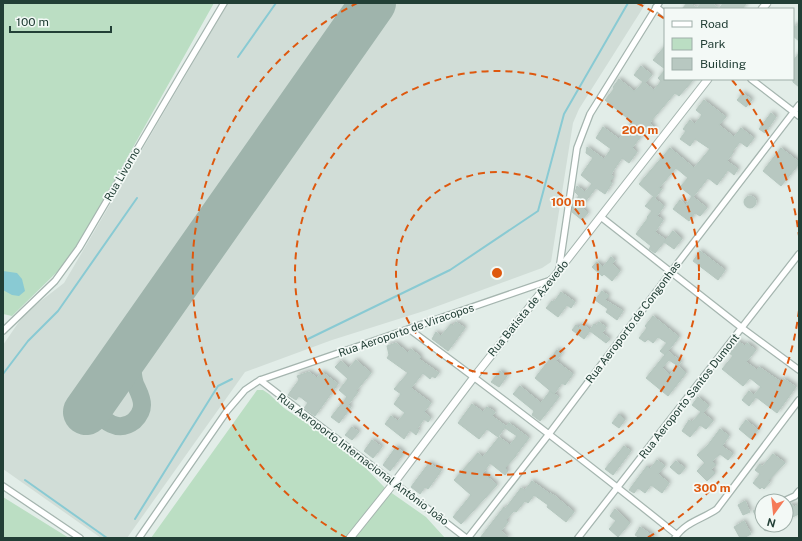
<svg xmlns="http://www.w3.org/2000/svg" width="802" height="541" viewBox="0 0 802 541" font-family="'Public Sans',sans-serif">
<defs>
<filter id="shadow"><feDropShadow dx="2" dy="-2" stdDeviation="2" flood-color="#0004"/></filter>
</defs>
<rect width="100%" height="100%" fill="#e2ede8"/>
<path fill="#d1ddd7" d="M228 3H646L579 109 573 123 551 262 542 268 427 310 332 340 245 372 127 538H101L3 469V345L25 313 64 283Z"/>
<path fill="#bbdec3" d="M3 3H214L81 240 59 270 12 316 3 314Z
M257 390H263L269 394 284 408 306 423 322 432 352 454 386 489 426 517 445 538H151Z
M3 497 69 538H3Z"/>
<path fill="#89cad3" d="M3 271 17 273 22 279 25 291 19 296 12 295 3 290Z"/>
<g fill="none" stroke-linecap="round" stroke-linejoin="round">
<path stroke="#89cad3" stroke-width="2" d="M238 57 276 3
M308 339 450 270 538 211 564 114 628 3
M3 374 28 341 58 311 137 198
M25 480 107 538
M135 519 218 386 232 379"/>
<path stroke="#9fb4ac" stroke-width="18" d="M90 406C102 418 116 435 134 421 139 416 142 411 142 405 142 397 138 391 135 384 130 369 134 353 137 338"/>
<path stroke="#9fb4ac" stroke-width="46" d="M86 412 373 3"/>
</g>
<path fill="#b8c8c1" stroke="#b5c7bf" fill-rule="evenodd" filter="url(#shadow)" d="M687 3H690L697 8 701 3H712L719 9 723 3H747L742 9H682Z
M799 23V41L793 36V25L796 27Z
M665 46V69L653 60Z
M799 53V87L793 82V61Z
M641 66 652 75 645 83 654 90 661 81 658 78 665 70V79H694L679 96 675 93 651 121 650 124 655 128 650 135 645 131 632 148 637 152 629 163 622 158 613 171 611 175 614 177 610 181 612 183 605 194 596 188 581 207 588 213 582 220 572 212 573 204 579 196 575 192 577 186 585 192 592 184 581 175 593 158 586 153 587 147 604 159 611 149 596 138 603 127 619 139 632 122 605 100 614 89 613 87 619 79 634 91 638 88 643 82 634 75Z
M743 93 752 100 746 107 737 100Z
M704 100 726 117 719 125 734 137 741 128 754 138 747 147 740 142 732 152 733 153 727 161 738 169 734 175 728 170 717 185 708 178 693 197 680 187 688 178 676 168 659 188 662 189 655 198 639 184 670 148 694 168 710 149 695 139 690 146 680 139 686 131 683 129 690 120 695 124 702 115 696 110Z
M771 113 776 117 765 133 759 129Z
M781 148 799 162V164L781 186 763 171Z
M692 196 707 208 700 216 695 213 689 221 673 209 680 200 686 205Z
M744 202a6 6 0 1 1 12 0a6 6 0 1 1-12 0Z
M653 197 664 206 657 216 663 220 655 232 666 240 655 253 649 249 651 246 636 234 648 218 647 217 652 211 645 206Z
M673 231 682 239 674 249 664 242Z
M700 251 725 270 718 280 693 261Z
M611 257 615 260 612 264 620 271 612 281 604 274 602 276 592 267 597 262 603 267Z
M602 291 609 296 605 300 623 311 617 320 606 312 608 309 595 300Z
M561 292 575 302 571 308 567 305 558 317 546 308 552 301 554 302Z
M653 316 679 337 665 355 660 351 667 343 658 337 653 343 648 339 645 342 639 338 647 328 645 326Z
M456 322 465 328 448 351 432 339 436 332 441 336 451 324 453 326Z
M599 322 606 327 602 333 610 339 606 343 590 331 584 339 572 330 576 325 579 328 582 324 590 330 594 324 596 326Z
M738 341 745 346 747 343 756 350 746 362 757 370 759 367 781 382 784 379 796 387 777 413 756 397 749 406 742 400 749 391 754 395 761 387 750 378 743 386 722 369 733 356 729 353Z
M396 343 408 353 411 349 421 357 419 359 439 373 435 378 432 376 430 379 423 373 411 388 431 403 424 412 431 418 428 422 424 419 417 429 419 430 416 435 410 430 404 439 385 424 391 416 398 421 405 413 394 404 401 394 394 389 408 373 387 358 389 355 387 346Z
M557 350 562 353 556 361 573 374 565 385 562 383 554 394 535 378Z
M668 351 681 362 678 366 686 373 668 396 646 378ZM669 360 678 366 670 375 662 368Z
M356 360 371 373 356 391 358 392 348 405 351 407 339 423 331 417 347 397 339 390 348 379 335 367 341 361 349 368Z
M500 371 507 376 499 387 491 382Z
M309 372 317 378 322 372 338 384 315 416 304 408 308 403 299 396 296 400 288 395 299 380 297 376Z
M520 386 541 403 550 391 559 397 540 421 532 415 534 411 513 394Z
M698 397 709 406 703 413 713 421 706 429 700 425 690 437 682 431 689 420 692 422 701 412 692 405Z
M472 404 483 412 487 407 495 412 492 416 506 426 498 437 487 429 479 439 458 423Z
M619 414 625 420 619 428 612 423Z
M746 420 758 430 751 439 739 429Z
M509 423 529 438 515 456H516L505 468 508 471 505 475 490 463 483 473 497 485 461 524 453 517 471 495 454 480 478 453 483 457 499 437 510 445 517 436 505 428Z
M352 427 359 432 352 440 345 435Z
M720 429 729 436 722 446 733 454 728 460 720 454 712 461 716 465 711 469 715 473 707 481 697 471 705 463 697 455 708 445Z
M372 440 382 447 373 458 364 451Z
M624 446 631 451 613 475 605 469Z
M396 447 404 453 390 471 383 465Z
M773 454 785 463 768 481 770 482 764 489 762 487 760 489 753 483 760 474 755 470 760 464 762 467Z
M657 460 665 466 658 474 669 483 662 493 651 485 645 493 638 488 634 493 629 490 647 466 650 469Z
M676 461 685 468 680 474H678L670 467Z
M429 463 441 471 428 489 425 487 420 494 411 487Z
M532 481 550 494V493L555 496 574 512 566 522 547 507 548 505 534 495 528 503 525 501 516 512 514 511 506 520 508 522 501 531 509 538H480L504 507 505 509 521 488 525 490Z
M745 501 750 512 743 515 738 505Z
M792 504 794 507 799 504V514L786 520V507Z
M760 507 762 510V525H776L765 531 753 511Z
M615 509 630 523 618 537 609 529 616 521 610 516Z
M744 521 751 534 744 538H740L734 527Z
M640 527 656 538H640L635 535Z"/>
<g fill="none" stroke-linecap="round" stroke-linejoin="round">
<defs>
<path id="minor" d="M656 7 665 14
M751 79 799 116
M601 217 742 328 799 370
M409 329C500 396 589 464 677 535
M3 331 55 281 79 248 181 75 224 3
M260 380 466 538
M3 486 80 538
M784 501 795 496 799 491
M139 538 227 411 245 390 260 380 551 280 559 270 577 148 590 114 659 3
M468 538 549 434 671 272 799 105
M578 538 799 254
M675 538C685 522 703 519 717 509L799 400"/>
<path id="tertiary" d="M762 9 767 3
M559 270 708 79
M350 538 394 483 474 377 551 280"/>
</defs>
<use href="#minor" stroke="#a5b5af" stroke-width="8"/>
<use href="#tertiary" stroke="#a5b5af" stroke-width="9"/>
<use href="#minor" stroke="#fff" stroke-width="5.5"/>
<use href="#tertiary" stroke="#fff" stroke-width="7"/>
</g>
<g fill="none" stroke="#de580e" stroke-width="2" stroke-dasharray="7 5">
<circle cx="497" cy="273" r="101"/>
<circle cx="497" cy="273" r="202"/>
<path d="M799 310A304 304 0 0 1 647 538M347 538A304 304 0 0 1 357 3M637 3A304 304 0 0 1 665 19M732 80A304 304 0 0 1 799 236"/>
</g>
<g text-anchor="middle" dominant-baseline="central" stroke-width="3.5" stroke-linejoin="round" paint-order="stroke">
<g font-size="11" fill="#223f36" stroke="#f3f9f6">
<text transform="translate(122 174) rotate(-60)">Rua Livorno</text>
<text transform="translate(528 308) rotate(-51)">Rua Batista de Azevedo</text>
<text transform="translate(633 322) rotate(-53)">Rua Aeroporto de Congonhas</text>
<text transform="translate(406 330) rotate(-19)">Rua Aeroporto de Viracopos</text>
<text transform="translate(689 396) rotate(-52)">Rua Aeroporto Santos Dumont</text>
<text transform="translate(363 459) rotate(37)">Rua Aeroporto Internacional Antônio João</text>
</g>
</g>
<circle cx="497" cy="273" r="6" fill="#de580e" stroke="#f3f9f6" stroke-width="2"/>
<g font-size="12" text-anchor="middle" font-weight="bold" fill="#de580e" stroke="#f3f9f6" stroke-width="3.5" stroke-linejoin="round" paint-order="stroke">
<text x="640" y="134">200 m</text>
<text x="568" y="206">100 m</text>
<text x="712" y="492">300 m</text>
</g>
<rect width="802" height="541" fill="none" stroke="#223f36" stroke-width="8"/>
<rect x="664" y="8" width="130" height="72" fill="#f3f9f6" stroke="#9fafa9"/>
<rect x="672" y="21" width="20" height="6" fill="#ffffff" stroke="#9fafa9"/>
<text x="700" y="28" font-size="12" fill="#223f36">Road</text>
<rect x="672" y="38" width="20" height="12" fill="#bbdec3" stroke="#9fafa9"/>
<text x="700" y="48" font-size="12" fill="#223f36">Park</text>
<rect x="672" y="58" width="20" height="12" fill="#b8c8c1" stroke="#9fafa9"/>
<text x="700" y="68" font-size="12" fill="#223f36">Building</text>
<g transform="translate(774 513) rotate(195)"><circle r="19" fill="#f3f9f6" stroke="#9fafa9"/>
<path d="M0-3L7 15L0 10L-7 15Z" fill="#f57a58"/>
<text y="-6" font-size="11" font-weight="bold" text-anchor="middle" fill="#223f36">N</text>
</g>
<path d="M10 26v6h101v-6" fill="none" stroke="#223f36" stroke-width="2"/>
<text x="16" y="26" font-size="12" fill="#223f36" stroke="#f3f9f6" stroke-width="3" paint-order="stroke">100 m</text>
</svg>
